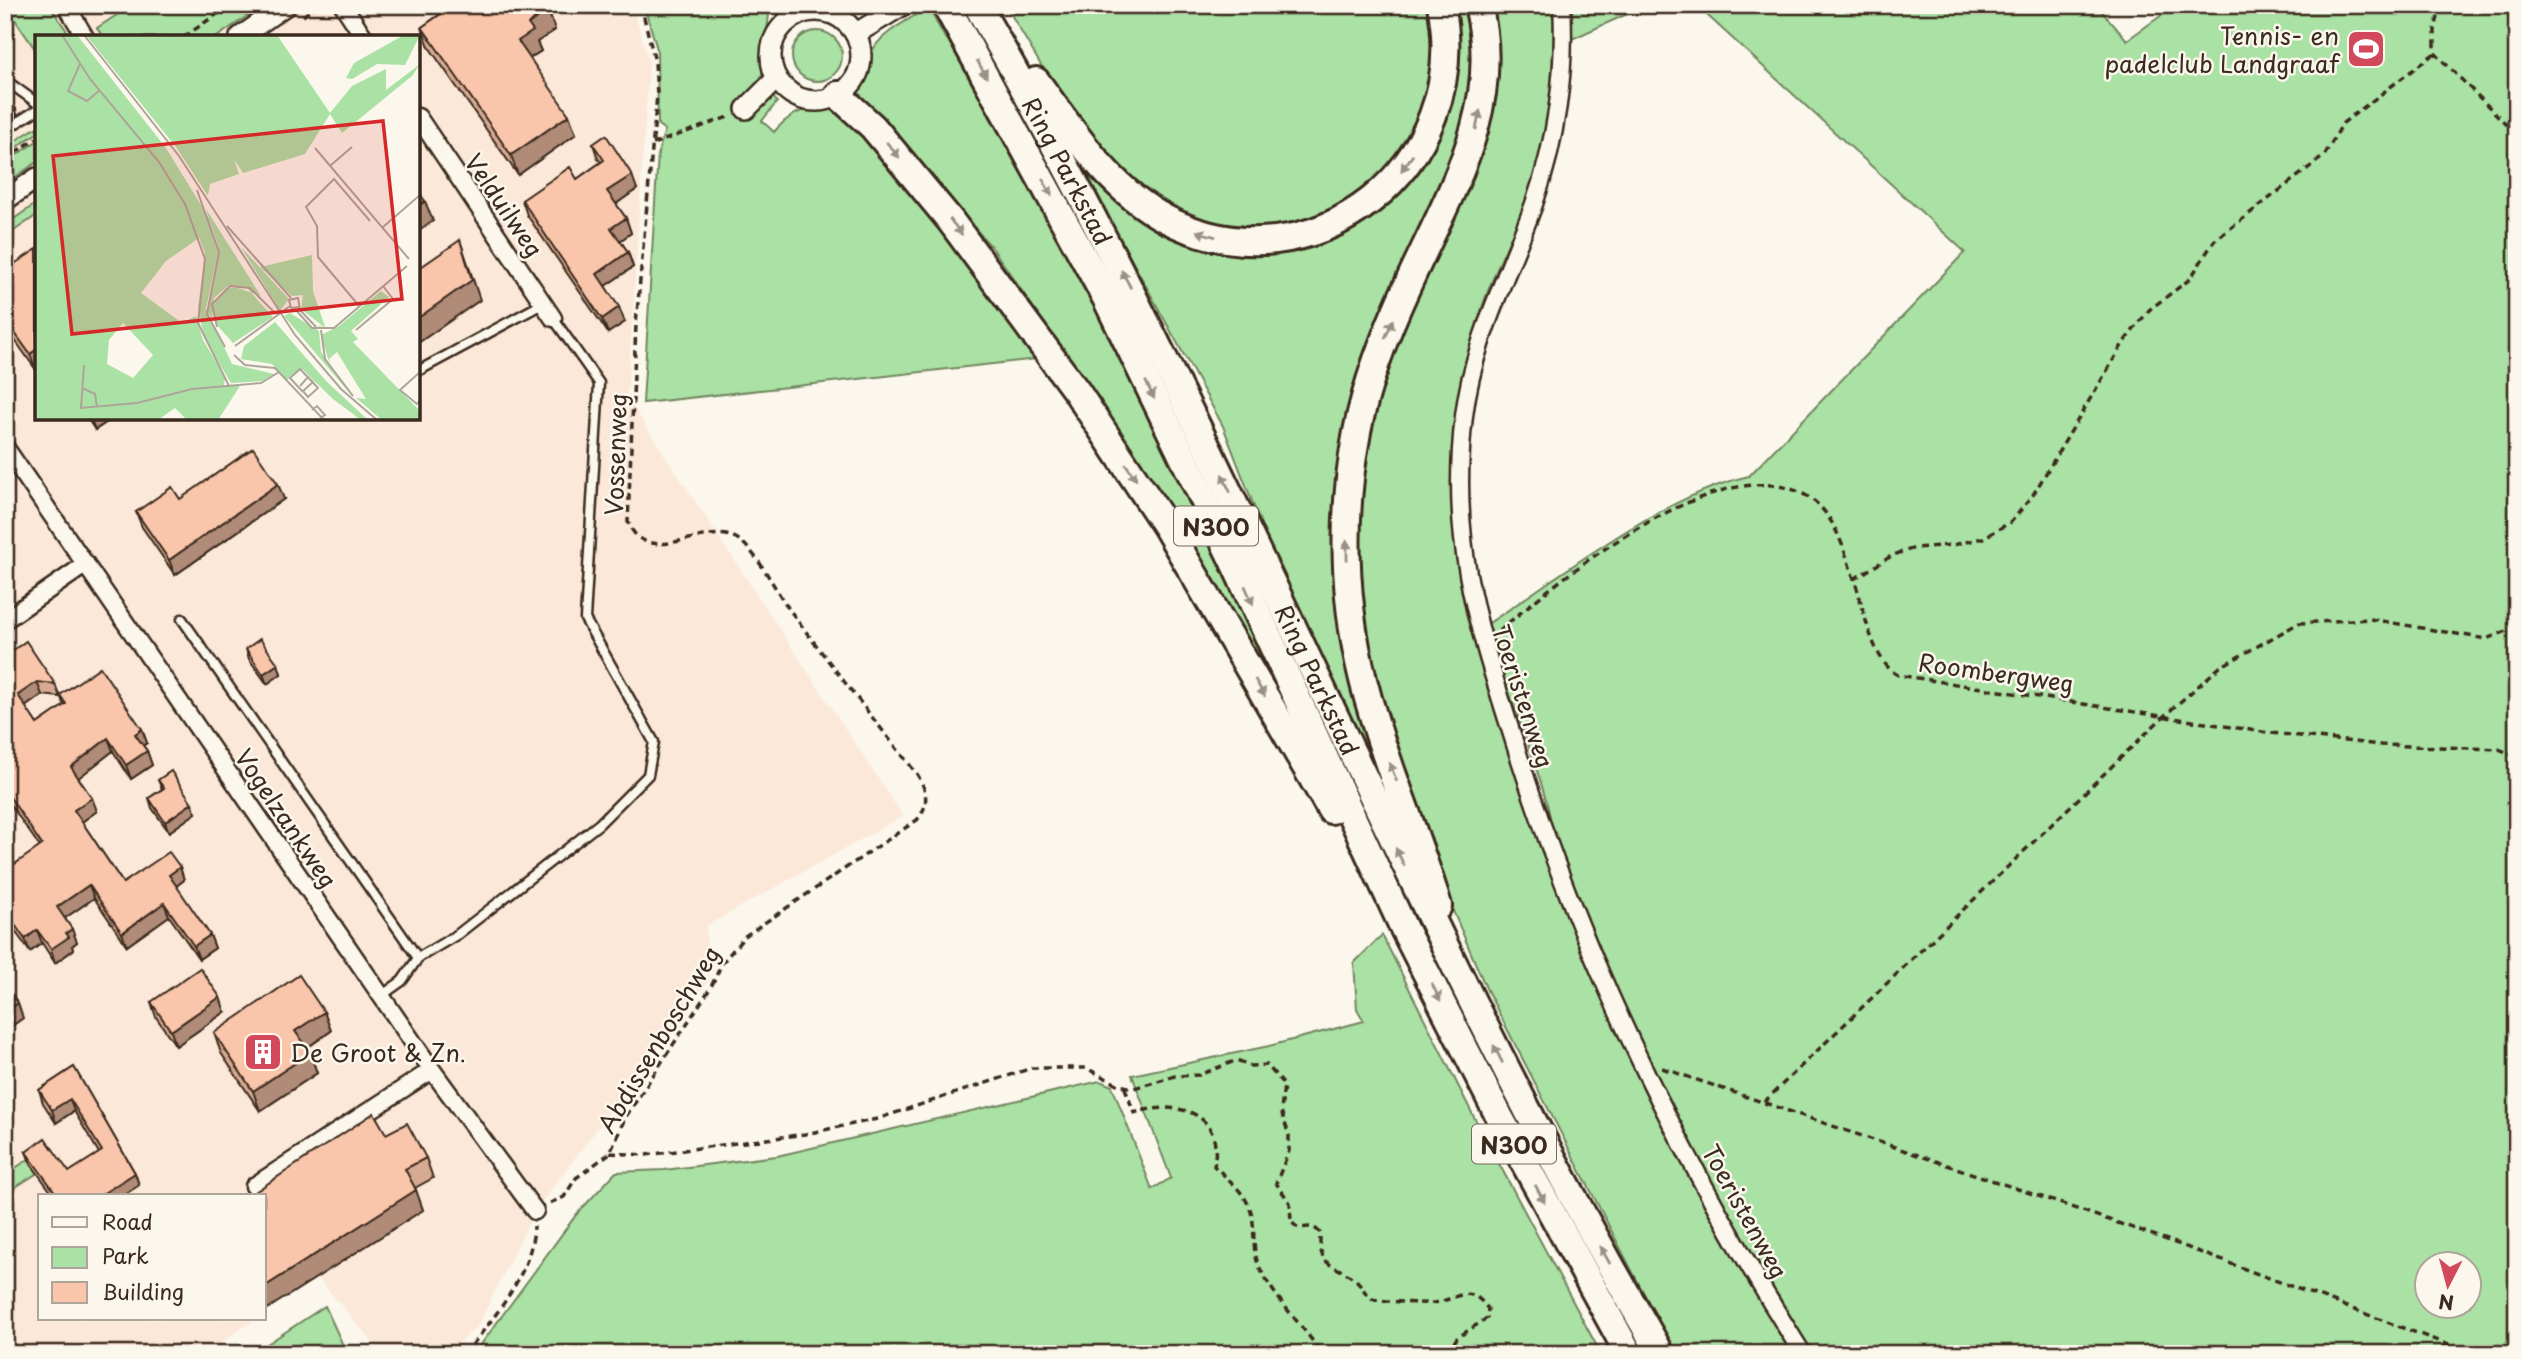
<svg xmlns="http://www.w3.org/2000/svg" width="2522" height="1359" viewBox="0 0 2522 1359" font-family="'Playpen Sans',sans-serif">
<rect width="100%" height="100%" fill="#fbf7ec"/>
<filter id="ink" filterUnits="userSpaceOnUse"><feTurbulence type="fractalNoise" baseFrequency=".0143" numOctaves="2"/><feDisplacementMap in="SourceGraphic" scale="14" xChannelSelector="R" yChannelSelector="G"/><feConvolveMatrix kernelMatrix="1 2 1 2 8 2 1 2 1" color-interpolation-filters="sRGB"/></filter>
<g filter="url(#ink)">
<path fill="#fbe8d8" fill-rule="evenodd" d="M5 5H632L649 62 627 398 903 816 706 926 709 980 535 1211 477 1327 446 1354H383L317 1277 264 1313V1196H40V1319H256L204 1354H5ZM37 37H418V418H37Z"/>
<path fill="#aae1a4" stroke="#728661" stroke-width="2" fill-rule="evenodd" d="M5 5H49L71 37H37V52Z
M132 5H263L217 37H103L97 28Z
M644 5H770L762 75 754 90 772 95 777 102 762 121 774 132C795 107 819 101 849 116L1047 358 643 403 658 153 665 130 658 125 657 49Z
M1434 5 1431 105 1378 187 1292 230H1219L1136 190 1065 106 1006 6Z
M1448 5H1470L1473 19V112L1392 305 1340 521 1411 837 1368 764 1269 545 1223 426 1064 137 1117 192 1269 246 1408 174Z
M1484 5H1553C1556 73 1548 141 1524 205 1511 240 1493 273 1482 308 1448 410 1444 515 1467 619L1551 876C1573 832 1499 679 1486 625 1562 575 1661 496 1749 476L1965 252 1696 5H2096L2127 40 2176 5H2517V1354H1675L1486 988 1453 911 1377 703 1353 547 1374 390 1461 187ZM2428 1264H2470V1306H2428Z
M1570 5H1647L1572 39Z
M928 7 945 38 949 36 1066 246 1171 456 1302 739 1072 364 991 246 853 94C866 79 865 64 874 48 884 31 911 19 928 7Z
M792 56a25 25 0 1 1 50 0a25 25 0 1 1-50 0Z
M37 127V133L5 155V147Z
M37 141V162L5 184V163Z
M37 203V215L5 237V225Z
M1382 935 1474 1117 1601 1354H474L576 1215 616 1172 664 1170 777 1156 1100 1081 1112 1086 1152 1189 1171 1178 1132 1075 1269 1046 1364 1021 1357 1009 1354 963Z
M38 1153 42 1170 5 1194V1175Z
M325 1306 347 1354H252Z"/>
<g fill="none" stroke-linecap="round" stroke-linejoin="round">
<defs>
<path id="service" d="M5 84 8 82 37 103
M5 130 37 110
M418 371 544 303
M182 619 418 958 458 934 599 824 648 775 654 742 585 619 599 383 553 318
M381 996 402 981 418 958"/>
<path id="minor" d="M73 5 68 8 85 37
M343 5 364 37
M1562 5C1566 72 1556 142 1534 204 1508 276 1473 340 1464 416 1449 542 1477 624 1514 741 1582 958 1682 1163 1803 1354
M418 117 553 318
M5 447 432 1070 535 1211
M5 620 86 564
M254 1186 432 1070"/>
<path id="tertiary" d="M771 56a45 45 0 1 1 90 0a45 45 0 1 1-90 0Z
M855 34 903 5
M240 37 286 5
M746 109 776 79
M5 200 37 178"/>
<g id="trunk">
<path d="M946 5 1106 298 1233 560 1405 931 1499 1116 1629 1354"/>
<path id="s1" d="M977 5C1229 443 1406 918 1661 1354"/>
<path d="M1036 81C1073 131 1109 189 1166 219 1313 295 1474 164 1441 5"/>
<path d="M838 95 873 127 950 220 1077 392 1166 526 1331 810"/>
<path d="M1438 906C1419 841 1392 780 1373 715 1344 624 1339 526 1357 432 1367 380 1387 329 1409 282 1449 194 1504 107 1478 5"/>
</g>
</defs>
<use href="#service" stroke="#3b2a1e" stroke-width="13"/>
<use href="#minor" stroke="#3b2a1e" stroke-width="21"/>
<use href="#tertiary" stroke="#3b2a1e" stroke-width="24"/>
<use href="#trunk" stroke="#3b2a1e" stroke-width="32"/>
<path stroke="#3b2a1e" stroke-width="3.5" stroke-dasharray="7 5" stroke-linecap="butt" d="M2441 5 2435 29V53L2517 135
M303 16 318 5
M184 37 230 5
M653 144 731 116
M5 159 37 138
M1854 579 1893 555 1915 548 1953 545 1983 538 2011 522 2033 495 2124 342 2149 310 2190 279 2214 241 2324 156 2343 123 2435 53
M1499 631C1561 577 1726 442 1810 498 1835 515 1844 550 1853 576 1864 605 1870 660 1898 675L2263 732 2381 745 2499 749 2517 757
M1662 1068 2159 1237 2473 1354
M1125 1088 1134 1113C1177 1100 1224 1111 1214 1166 1228 1179 1246 1193 1251 1212 1256 1229 1251 1248 1259 1266 1274 1299 1302 1324 1322 1354
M1764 1102 2164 716 2220 667 2299 623 2370 619 2486 639 2517 627
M610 1153 646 1155 805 1134 877 1119 1032 1068H1086L1119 1085 1134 1088 1175 1076 1199 1075 1237 1060 1251 1066 1267 1065 1284 1085 1281 1111 1289 1135V1151L1276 1183 1290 1203 1291 1222 1297 1227C1307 1229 1312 1223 1320 1233 1319 1268 1329 1261 1353 1278 1362 1283 1363 1293 1372 1299 1379 1301 1426 1304 1433 1303 1457 1300 1469 1282 1488 1309L1487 1318 1457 1338 1446 1354
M550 1203 564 1197 576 1178 610 1153 625 1118 711 987 722 963 745 936 917 820C930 805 927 790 917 774 875 721 833 668 792 613 776 592 763 562 743 543 711 514 648 573 628 522L636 324 657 95 655 62 641 5
M465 1354C494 1317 532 1274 534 1226
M2510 1354 2517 1351"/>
<use href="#service" stroke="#fbf7ec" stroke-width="8"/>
<use href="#minor" stroke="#fbf7ec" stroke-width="16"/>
<use href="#tertiary" stroke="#fbf7ec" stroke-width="19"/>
<use href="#trunk" stroke="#fbf7ec" stroke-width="26"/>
</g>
<path fill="#d7aa93" stroke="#3b2a1e" stroke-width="2" d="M434 5H544L548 10 555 30 537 42 541 51 530 58 576 134 518 175 429 47 422 27 440 14Z
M593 144 637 189 616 204 626 218 631 233 620 240 628 252 633 267 605 286 625 322 608 333 527 215 522 200 577 179 601 162 598 159Z
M5 270 36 370 5 326Z
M87 418H113L95 430Z
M180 499H284L175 575 142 527 136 512Z
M246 649 278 664 281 674 267 684 249 659Z
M5 656 55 684 60 697 42 695 25 707 37 724 64 706 60 695 142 729 147 743 143 745 147 751 152 765 131 779 113 751 78 778 97 811 82 822 123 883 180 867 184 880 176 886 210 935 215 948 199 959 169 916 127 946 94 898 65 918 77 942 72 946 73 950 55 963 42 943 30 952 5 917V871L40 847 5 797Z
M158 780 196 813 169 832 152 808 149 798 162 789Z
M151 1002 225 1012 176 1046 156 1017Z
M324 1012 331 1031 307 1048 310 1053 317 1073 260 1111 221 1053 214 1033Z
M74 1067 135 1173 139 1185 122 1196H54L31 1164 26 1152 69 1172 99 1153 74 1111 56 1123 43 1103 39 1090Z
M386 1134 426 1158 433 1178 415 1188 423 1210Z"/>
<path fill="#af8b78" stroke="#3b2a1e" stroke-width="2" d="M548 10 555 30 537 42 541 51 525 61 518 41 528 24Z
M16 109 17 114 5 122V116Z
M569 115 576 134 518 175 511 155Z
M632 175 637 189 613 206 607 191Z
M425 201 433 221 418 231V206Z
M626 218 631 233 617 243 611 228Z
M460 240 480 300 418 343V318Z
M628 252 633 267 602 288 597 274Z
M619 307 625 322 608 333 602 319Z
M37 349V369L36 370 30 354Z
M90 418H113L95 430Z
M278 484 284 499 175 575 169 560Z
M7 546 12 561 5 566V547Z
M278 664 281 674 267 684 263 674Z
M37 682 42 695 22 709 18 695Z
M142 729 147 743 140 747 135 734Z
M108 738 113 751 76 780 71 767Z
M147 751 152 765 131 779 126 765Z
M92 798 97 811 79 824 74 810Z
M192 803 196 813 169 832 165 822Z
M180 867 184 880 174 888 169 875Z
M89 885 94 898 62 920 57 907Z
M164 903 169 916 127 946 122 933Z
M72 929 77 942 72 946 73 950 55 963 51 949 66 933Z
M37 930 42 943 30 952 25 939Z
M210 935 215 948 199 959 194 946Z
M220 997 225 1012 176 1046 171 1031Z
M18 1003 23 1018 5 1031V1012Z
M324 1012 331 1031 302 1051 295 1031Z
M310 1053 317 1073 260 1111 253 1091Z
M70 1099 74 1111 56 1123 52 1110Z
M135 1173 139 1185 122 1196H99Z
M416 1190 423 1210 264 1311V1287Z"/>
<path fill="#fac6ab" stroke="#3b2a1e" stroke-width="2" d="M441 5H544L548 10 528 24 533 31 518 41 569 115 511 155 422 27 445 11Z
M5 94 16 109 5 116Z
M606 135 632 175 607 191 626 218 611 228 628 252 597 274 619 307 602 319 522 200 570 167 577 179 604 160 593 144Z
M418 191 425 201 418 206Z
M460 240 472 280 418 318V269Z
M37 249V349L30 354 5 319V270Z
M253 448 278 484 169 560 136 512 172 487 180 499Z
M260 639 278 664 263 674 246 649Z
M26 641 55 684 37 682 18 695 37 724 66 704 60 695 100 667 142 729 135 734 147 751 126 765 108 738 71 767 92 798 74 810 123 883 169 852 180 867 169 875 210 935 194 946 164 903 122 933 89 885 57 907 72 929 66 933 69 937 51 949 37 930 25 939 5 911V871L42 845 5 790V656Z
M171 771 192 803 165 822 149 798 164 788 158 780Z
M200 968 220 997 171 1031 151 1002Z
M299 975 324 1012 295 1031 310 1053 253 1091 214 1033Z
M5 985 18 1003 5 1012Z
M74 1067 135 1173 99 1196H58L26 1152 45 1138 69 1172 102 1151 70 1099 52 1110 39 1090Z
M374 1113 386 1134 407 1123 426 1158 405 1169 416 1190 264 1287V1196H249Z"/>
<defs><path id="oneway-solid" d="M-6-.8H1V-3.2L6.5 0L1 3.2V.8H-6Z" transform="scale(1.75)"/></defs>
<g fill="#9b9085">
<use href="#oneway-solid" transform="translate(982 69) rotate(61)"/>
<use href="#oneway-solid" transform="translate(1478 120) rotate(-78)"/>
<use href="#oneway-solid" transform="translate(893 150) rotate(50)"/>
<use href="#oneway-solid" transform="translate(1407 163) rotate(126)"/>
<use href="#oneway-solid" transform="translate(1047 187) rotate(62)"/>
<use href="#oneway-solid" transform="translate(956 227) rotate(52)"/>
<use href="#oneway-solid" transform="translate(1206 234) rotate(-164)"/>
<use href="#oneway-solid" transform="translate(1126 279) rotate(-118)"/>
<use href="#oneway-solid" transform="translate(1389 329) rotate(-67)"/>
<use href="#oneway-solid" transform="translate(1150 390) rotate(64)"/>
<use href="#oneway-solid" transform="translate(1131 472) rotate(57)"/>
<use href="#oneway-solid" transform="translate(1226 483) rotate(-115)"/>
<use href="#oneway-solid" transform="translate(1347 550) rotate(-90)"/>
<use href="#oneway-solid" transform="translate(1249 595) rotate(66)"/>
<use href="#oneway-solid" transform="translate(1260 688) rotate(60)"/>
<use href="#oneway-solid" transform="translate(1393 772) rotate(-111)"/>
<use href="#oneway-solid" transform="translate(1400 857) rotate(-116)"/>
<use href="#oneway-solid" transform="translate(1436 992) rotate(63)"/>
<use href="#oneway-solid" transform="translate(1498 1054) rotate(-117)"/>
<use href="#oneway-solid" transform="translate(1540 1194) rotate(62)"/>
<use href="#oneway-solid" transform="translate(1605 1255) rotate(-119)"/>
</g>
</g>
<defs>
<symbol id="stadium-square" viewBox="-11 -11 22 22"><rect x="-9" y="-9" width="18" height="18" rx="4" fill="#d1495b" stroke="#fbf7ec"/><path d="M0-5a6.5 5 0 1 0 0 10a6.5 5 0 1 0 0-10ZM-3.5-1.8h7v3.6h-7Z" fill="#fff"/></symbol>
<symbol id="building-square" viewBox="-11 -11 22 22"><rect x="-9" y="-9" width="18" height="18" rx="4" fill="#d1495b" stroke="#fbf7ec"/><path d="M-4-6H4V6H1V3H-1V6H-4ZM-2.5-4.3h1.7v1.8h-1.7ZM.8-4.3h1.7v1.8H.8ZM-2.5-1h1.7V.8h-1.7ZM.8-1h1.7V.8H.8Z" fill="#fff"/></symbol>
</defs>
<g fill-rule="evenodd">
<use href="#stadium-square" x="2344" y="27" width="44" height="44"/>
<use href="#building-square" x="241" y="1030" width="44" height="44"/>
</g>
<g text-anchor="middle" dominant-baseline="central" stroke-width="5" stroke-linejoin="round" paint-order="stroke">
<g fill="#fbf7ec" stroke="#75685c" stroke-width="2">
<rect x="1174" y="506.5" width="84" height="39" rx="5"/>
<rect x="1472" y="1124.5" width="84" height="39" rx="5"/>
</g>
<g font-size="23" font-weight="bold" fill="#3b2a1e">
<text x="1216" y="526">N300</text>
<text x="1514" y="1144">N300</text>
</g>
<g font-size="24" fill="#3b2a1e" stroke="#fbf7ec" text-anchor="end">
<text x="2339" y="35">Tennis- en<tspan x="2339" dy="28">padelclub Landgraaf</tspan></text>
<text x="290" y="1052" text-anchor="start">De Groot &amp; Zn.</text>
</g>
<g font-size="24" fill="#3b2a1e" stroke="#fbf7ec">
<text stroke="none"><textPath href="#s1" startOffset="189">Ring Parkstad</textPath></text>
<text transform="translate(505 205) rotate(56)">Velduilweg</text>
<text transform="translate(615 454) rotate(-88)">Vossenweg</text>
<text transform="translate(1996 672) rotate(8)">Roombergweg</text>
<text stroke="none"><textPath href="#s1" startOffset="756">Ring Parkstad</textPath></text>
<text transform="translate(1524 696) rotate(72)">Toeristenweg</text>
<text transform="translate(287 818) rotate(56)">Vogelzankweg</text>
<text transform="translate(658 1039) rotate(-59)">Abdissenboschweg</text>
<text transform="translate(1746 1211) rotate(61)">Toeristenweg</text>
</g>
</g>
<g transform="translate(35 35)">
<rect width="385" height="385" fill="#fbf7ec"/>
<path d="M0 0H42L131 113 174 183 183 217 171 274 197 329 239 339 227 346 196 348 169 303 163 273 170 218 152 172 164 203 131 226 106 258 147 288 161 281 168 305 190 342 189 351H205L183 385H152L140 373 123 385H0ZM88 288 118 320 98 343 72 329 74 305ZM51 0H242L295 78 317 51 351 34V55L385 29 377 41 307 98 295 79 270 119 208 138 199 124 204 139 175 149 173 161 141 112ZM369 0H385L370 30 342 29 317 44 311 43 319 28ZM171 174 226 261 194 250 179 263 177 283 173 278 184 214ZM206 212 254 264 245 276ZM277 220 278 256 290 292H285L279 290 289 292 266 274 268 260 257 261 225 232ZM211 252 238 282 198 308 181 289 178 270 191 253ZM346 256 354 262 316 296 323 304 318 307 385 376V385H347L321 363 331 364 302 317 294 324 295 330 286 300 304 291ZM255 278 284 296 286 317 318 362 249 281ZM240 287 291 346 333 385H326L298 364 267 334 252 345 237 329 206 324 209 311Z" fill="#aae1a4" fill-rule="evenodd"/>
<path fill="none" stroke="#aea59a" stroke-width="2" d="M27 0 55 44 124 127 150 169 170 224 163 288 194 351M49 0 144 121 260 300 306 354 342 385M45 29 33 56 52 66 65 55M280 113 374 224M296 130 317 112M162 155 184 217 172 279 190 312M192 191 256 263M348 192 385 160M264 272 256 273 254 265 263 263 265 275 281 292M325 272 283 222 282 191 271 172 299 144 335 186M260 274 277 293H299L372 231M182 292 177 269 195 251 215 253 240 278M286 295 290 324 318 361M321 295 358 264 348 251M200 311 255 271M199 320 210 330 240 333 289 385M49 330 46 373 102 368 157 354 226 348 244 337M385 337 365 355 382 369 385 366M265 351 273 342 278 347 268 356M47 353 60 359 62 372M268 357 255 343 265 334 283 353 273 362 268 356M277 375 282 371 290 380 285 383"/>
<path fill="#d62828" fill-opacity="0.15" stroke="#d62828" stroke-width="3.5" d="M348 86 367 264 37 299 18 121Z"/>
<rect width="385" height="385" fill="none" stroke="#3b2a1e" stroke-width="3.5"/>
</g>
<rect width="2522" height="1359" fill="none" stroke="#fbf7ec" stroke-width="28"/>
<rect x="14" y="14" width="2494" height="1331" fill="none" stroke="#3b2a1e" stroke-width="2.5" filter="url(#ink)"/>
<rect x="38" y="1194" width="228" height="126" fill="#fbf7ec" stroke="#aea59a" stroke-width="2"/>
<rect x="52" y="1217" width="35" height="10" fill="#fbf7ec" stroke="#aea59a" stroke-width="2"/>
<text x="102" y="1230" font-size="21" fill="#3b2a1e">Road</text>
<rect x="52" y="1247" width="35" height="21" fill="#aae1a4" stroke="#aea59a" stroke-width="2"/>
<text x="102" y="1264" font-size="21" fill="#3b2a1e">Park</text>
<rect x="52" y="1282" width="35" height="21" fill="#fac6ab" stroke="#aea59a" stroke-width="2"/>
<text x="102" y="1300" font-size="21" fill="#3b2a1e">Building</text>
<g transform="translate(2448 1285) rotate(186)"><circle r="33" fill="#fbf7ec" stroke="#aea59a" stroke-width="2"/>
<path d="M0-5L12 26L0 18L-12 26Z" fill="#d1495b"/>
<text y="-10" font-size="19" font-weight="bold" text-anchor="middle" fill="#3b2a1e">N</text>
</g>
</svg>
